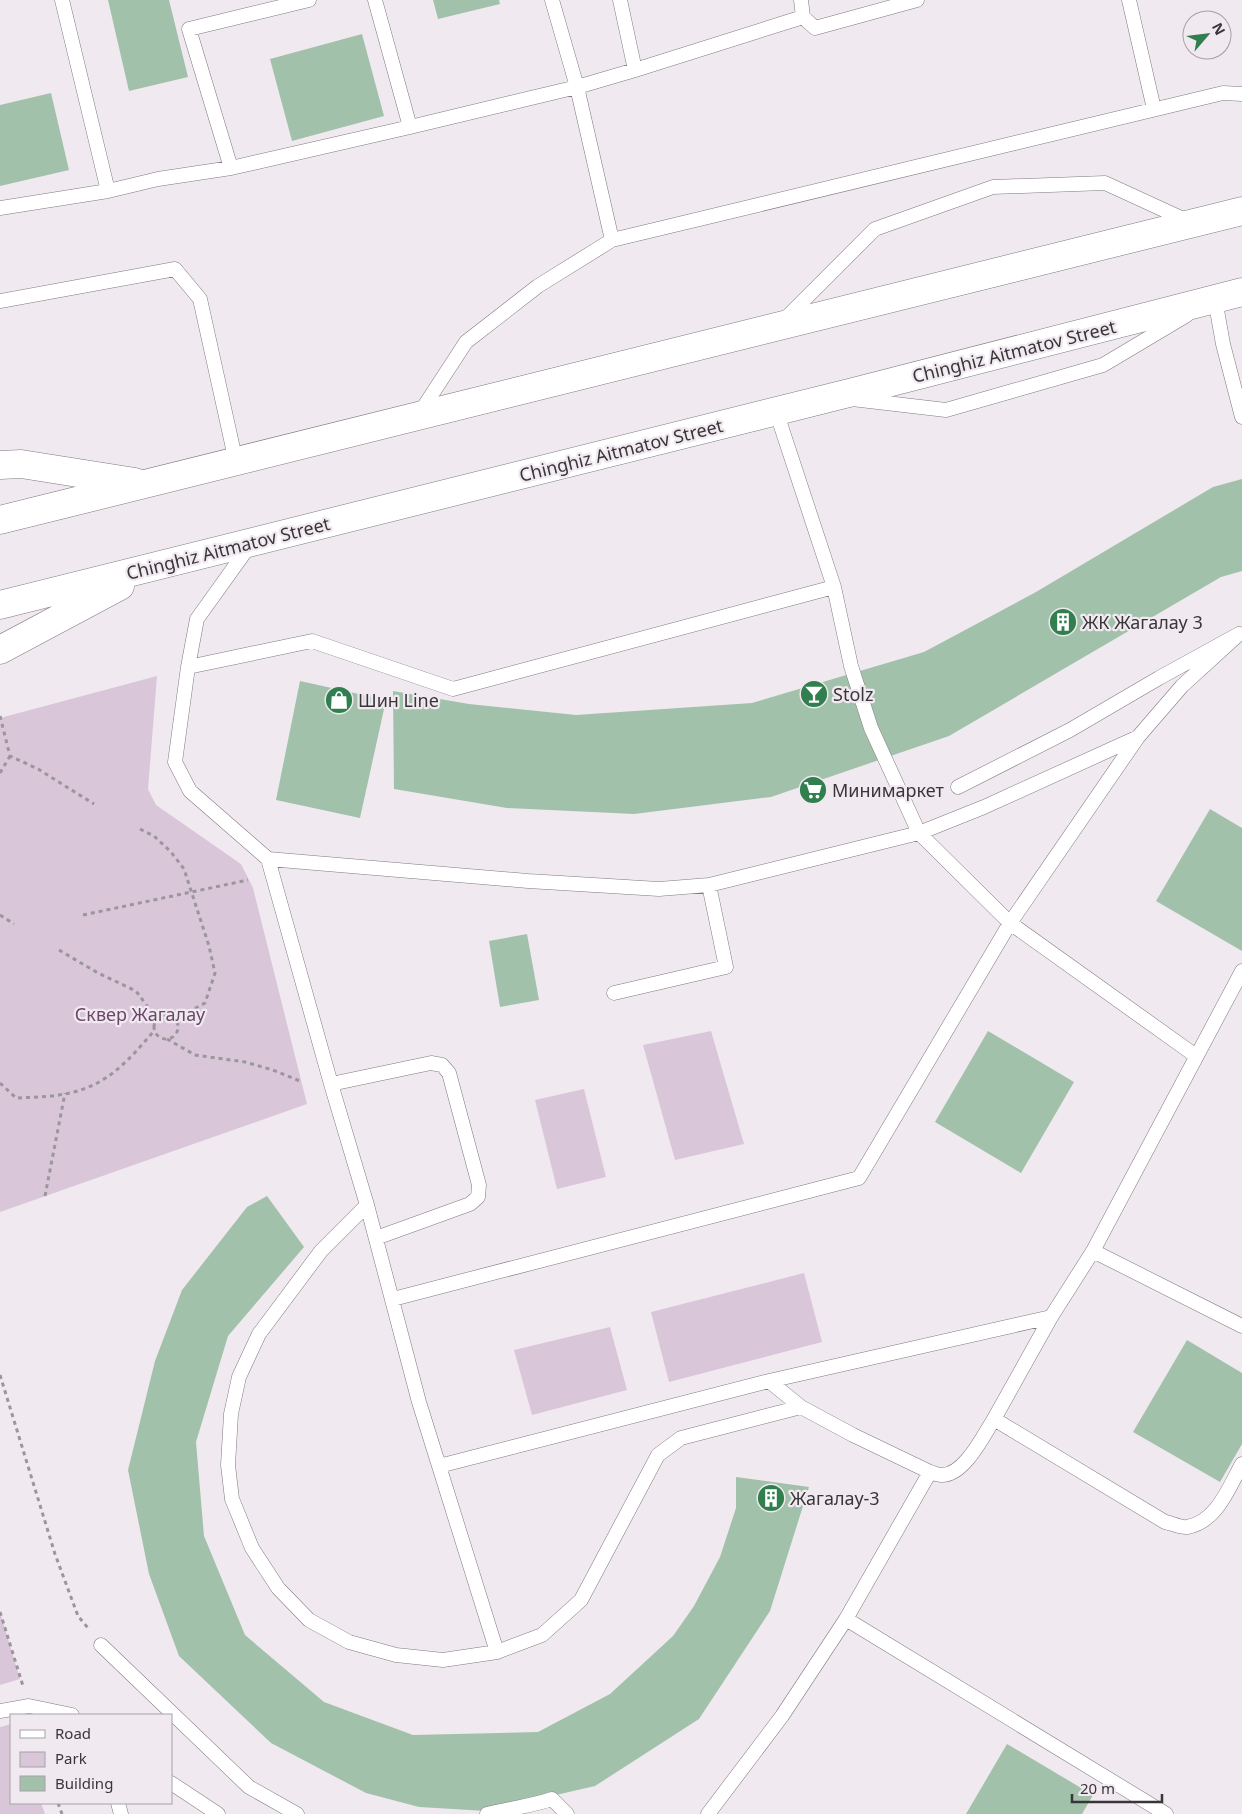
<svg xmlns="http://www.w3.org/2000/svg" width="1242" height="1814" viewBox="0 0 1242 1814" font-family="'Noto Sans',sans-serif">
<rect width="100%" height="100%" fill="#f1e9f0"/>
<path fill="#d9c7d9" d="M157 676 148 789 156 805 241 864 253 888 307 1104 0 1212V718Z
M711 1031 744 1144 675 1160 643 1045Z
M584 1089 606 1177 557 1189 535 1100Z
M804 1273 822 1342 669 1382 651 1312Z
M610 1327 627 1390 532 1415 514 1350Z
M0 1612 20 1679 0 1685Z
M11 1724V1803H41L45 1814H0V1727Z"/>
<path fill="#a2c1ab" d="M108 0H169L188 77 129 91Z
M433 0H499L500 4 438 19Z
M362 34 384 116 292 141 270 59Z
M51 93 69 170 0 186V105Z
M1242 479V571L1221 577 949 736 771 797 634 814 507 808 394 789 393 691 469 704 576 715 752 703 924 652 1036 592 1213 487Z
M300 681 386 700 360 818 276 800Z
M1210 809 1242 828V951L1156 901Z
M527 934 539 1000 500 1007 489 941Z
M988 1031 1074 1082 1021 1173 935 1122Z
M267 1196 304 1247 228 1336 196 1442 204 1536 245 1635 324 1702 413 1735 538 1732 610 1694 673 1636 694 1606 720 1557 736 1508V1477L809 1487 770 1611 699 1719 595 1786 486 1811 419 1807 366 1793 271 1743 179 1656 149 1574 128 1470 155 1361 182 1290 247 1207Z
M1187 1340 1242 1373V1444L1220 1482 1133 1432Z
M1007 1744 1093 1795 1082 1814H966Z"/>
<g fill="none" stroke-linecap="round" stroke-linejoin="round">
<defs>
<path id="service" d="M62 0 108 191
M375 0 410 127
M552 0 577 87 612 240
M620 0 635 70
M801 0 803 17
M1129 0 1154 109
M231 168 189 29 309 0
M0 208 108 191 158 179 231 168 410 127 577 87 635 70 803 17 815 28 917 0
M0 301 175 269 200 299 236 462
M1210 302 1215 299 1223 344 1242 417
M783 321 875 229 993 187 1105 183 1190 222
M852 399 946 410 1103 365 1187 315
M776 411 834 587 851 666 871 728 919 833 984 807 1138 737 1182 686 1239 634 1159 678 1070 730 958 787
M419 414 466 342 538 286 612 240 1223 93 1242 94
M250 545 197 619 188 667 175 762 190 791 268 859
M188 667 312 641 453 689 834 587
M614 993 726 967 709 885
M1196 1056 1010 923 919 833 709 885 659 889 528 881 268 859 331 1084 367 1205 419 1402 439 1466 769 1381 1051 1317 1093 1251 1242 971
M331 1084 431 1063 442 1065 449 1073 479 1185 478 1197 470 1204 376 1238
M367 1205 321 1251 259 1334 239 1377 231 1414 228 1465 232 1499 252 1548 278 1588 309 1620 349 1642 396 1655 443 1660 497 1652
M1093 1251 1242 1326
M393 1299 859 1178 1010 923 1138 737
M1051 1317 994 1419 1165 1522C1171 1523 1181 1528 1187 1527 1217 1522 1229 1487 1242 1464
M769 1381 801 1407
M439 1466 497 1652 542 1635 581 1600 658 1455 681 1438 801 1407 853 1435 930 1472C933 1473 938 1475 941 1475 964 1476 983 1436 994 1419
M846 1619 1166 1814
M101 1645 249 1787 297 1814
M0 1711 29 1706 72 1715
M171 1783 218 1814
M118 1803 121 1814
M487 1814C508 1809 531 1806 552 1799L567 1814
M708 1814 782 1716 846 1619 930 1472"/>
<path id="secondary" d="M0 465 21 464 135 482
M0 520 1242 211
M0 605 853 392 1242 292
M0 650 120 586"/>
</defs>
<use href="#service" stroke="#807980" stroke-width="15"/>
<use href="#secondary" stroke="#807980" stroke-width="29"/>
<path stroke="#9b969b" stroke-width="3" stroke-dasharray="4 4" stroke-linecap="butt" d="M0 716 10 756 38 769 94 804
M0 773 10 756
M140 829 154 836 171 852 184 869 209 946 215 973 205 1003 175 1019
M0 915 14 924
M83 915 248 880
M59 950 98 973 136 991 156 1018
M154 1027a12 12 0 1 1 24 0a12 12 0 1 1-24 0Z
M167 1039 195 1055 245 1062 273 1070 302 1082
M0 1083 16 1098C39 1097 64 1097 86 1088 114 1078 135 1053 154 1031
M45 1196 65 1093
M0 1375 55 1554 78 1616 88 1628
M0 1612 23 1686
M58 1803 62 1814"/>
<use href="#service" stroke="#fff" stroke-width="14"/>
<use href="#secondary" stroke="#fff" stroke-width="28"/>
</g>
<defs>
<symbol id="building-disc" viewBox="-11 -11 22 22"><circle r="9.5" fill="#317f4f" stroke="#f1e9f0"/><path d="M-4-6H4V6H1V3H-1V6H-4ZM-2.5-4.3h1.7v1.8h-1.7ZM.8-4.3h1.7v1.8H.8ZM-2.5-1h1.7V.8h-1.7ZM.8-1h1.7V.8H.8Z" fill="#fff"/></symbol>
<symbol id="bar-disc" viewBox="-11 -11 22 22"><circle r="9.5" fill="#317f4f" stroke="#f1e9f0"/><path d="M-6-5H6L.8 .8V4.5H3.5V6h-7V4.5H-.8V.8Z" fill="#fff"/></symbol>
<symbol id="shop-disc" viewBox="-11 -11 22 22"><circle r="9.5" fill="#317f4f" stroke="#f1e9f0"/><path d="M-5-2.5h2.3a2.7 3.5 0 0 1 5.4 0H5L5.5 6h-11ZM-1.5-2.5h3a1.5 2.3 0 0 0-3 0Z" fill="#fff"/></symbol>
<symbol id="supermarket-disc" viewBox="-11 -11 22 22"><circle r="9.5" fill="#317f4f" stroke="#f1e9f0"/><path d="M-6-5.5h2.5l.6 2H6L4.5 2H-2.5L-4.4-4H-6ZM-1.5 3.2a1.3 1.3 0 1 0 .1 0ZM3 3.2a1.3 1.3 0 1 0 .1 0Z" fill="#fff"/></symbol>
</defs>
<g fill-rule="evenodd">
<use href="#building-disc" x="1047" y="606" width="32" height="32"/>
<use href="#bar-disc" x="798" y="678" width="32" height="32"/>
<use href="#shop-disc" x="323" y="684" width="32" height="32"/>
<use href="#supermarket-disc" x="797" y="774" width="32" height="32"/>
<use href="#building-disc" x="755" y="1482" width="32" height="32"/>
</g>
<g text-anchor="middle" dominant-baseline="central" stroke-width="4.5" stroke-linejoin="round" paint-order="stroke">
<g font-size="18" fill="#393639" stroke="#f1e9f0">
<text transform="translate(1014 351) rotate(-14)">Chinghiz Aitmatov Street</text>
<text transform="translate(621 450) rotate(-14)">Chinghiz Aitmatov Street</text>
<text transform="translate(228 548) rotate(-14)">Chinghiz Aitmatov Street</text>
</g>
<g font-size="18" fill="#393639" stroke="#f1e9f0" text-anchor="start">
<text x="1082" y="622">ЖК Жагалау 3</text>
<text x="833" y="694">Stolz</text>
<text x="358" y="700">Шин Line</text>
<text x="832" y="790">Минимаркет</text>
<text x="790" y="1498">Жагалау-3</text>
</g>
<g font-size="18" fill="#6b466b" stroke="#f1e9f0">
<text x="140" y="1014">Сквер Жагалау</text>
</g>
</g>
<rect x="10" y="1714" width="162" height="90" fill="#f1e9f0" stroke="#a7a1a7"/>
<rect x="20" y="1730" width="25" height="8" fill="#ffffff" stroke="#a7a1a7"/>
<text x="55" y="1739" font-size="15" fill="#393639">Road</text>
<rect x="20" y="1752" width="25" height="15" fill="#d9c7d9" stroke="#a7a1a7"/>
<text x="55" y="1764" font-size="15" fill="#393639">Park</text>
<rect x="20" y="1776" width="25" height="15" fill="#a2c1ab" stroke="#a7a1a7"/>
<text x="55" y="1789" font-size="15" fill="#393639">Building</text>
<g transform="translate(1207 35) rotate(62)"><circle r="24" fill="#f1e9f0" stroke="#a7a1a7"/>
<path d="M0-4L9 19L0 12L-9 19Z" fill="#317f4f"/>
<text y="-8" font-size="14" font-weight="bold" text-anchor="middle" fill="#393639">N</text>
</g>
<path d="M1072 1794v8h90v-8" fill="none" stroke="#393639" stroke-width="2.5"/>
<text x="1080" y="1794" font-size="15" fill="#393639" stroke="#f1e9f0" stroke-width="4" paint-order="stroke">20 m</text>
</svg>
